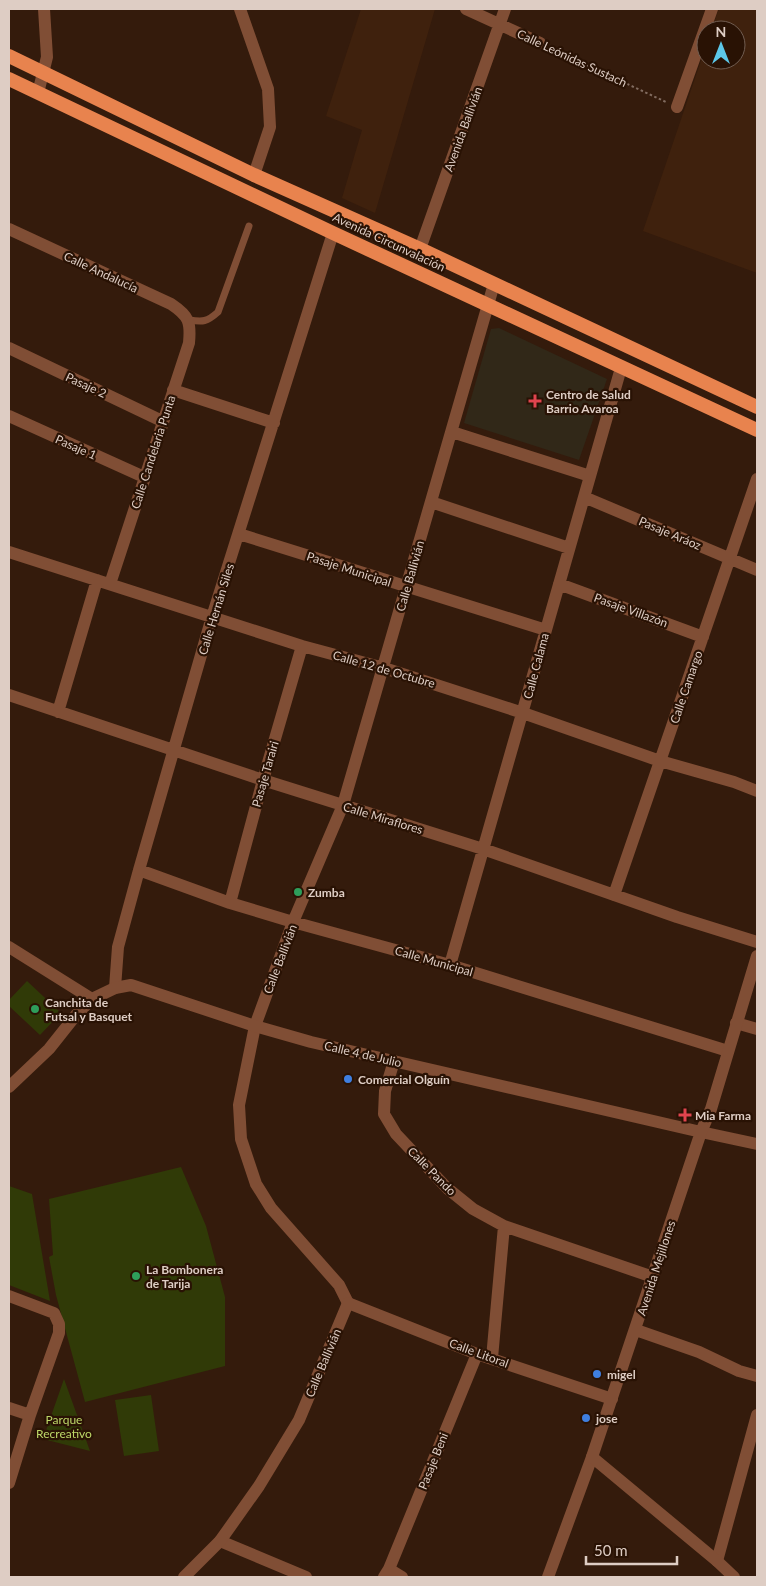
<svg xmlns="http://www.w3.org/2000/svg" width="766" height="1586" viewBox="0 0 766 1586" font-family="Lato,sans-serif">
<rect width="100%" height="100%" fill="#341b0c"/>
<path fill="#3f210d" d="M361 9H435L375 213 342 198 362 130 326 116Z
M719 9H757V273L643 231 706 46V60H736V30H711Z"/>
<path fill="#312818" d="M499 328 607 379 579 460 464 423 491 329Z"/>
<path fill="#303a07" d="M27 981 61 1013 40 1035 9 1006V1000Z
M181 1167 206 1226 225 1297V1366L85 1402 56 1295 49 1257 53 1255 49 1199Z
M9 1186 32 1194 50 1301 9 1285Z
M64 1379 90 1451 43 1439Z
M151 1395 159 1451 124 1456 115 1400Z"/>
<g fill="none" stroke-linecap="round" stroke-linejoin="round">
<path stroke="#816b5f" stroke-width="2" stroke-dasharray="2.5 2.5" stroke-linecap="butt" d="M550 48 666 102"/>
<path stroke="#804e35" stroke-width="7" d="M189 320C203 322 207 322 218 312L249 226"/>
<path stroke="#804e35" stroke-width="12" d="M240 9 268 89 270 127 254 175
M466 9 540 43
M38 93 47 57 44 9
M677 107 712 9
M9 229 171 304C189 316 191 322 189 343L110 584
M420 249 505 9
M9 348 162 421
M173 390 274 423
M9 416 144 477
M452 432 590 476
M584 497 757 570
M431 502 569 548
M239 534 546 630
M9 552 302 646 384 668 523 713 660 761 734 782 757 791
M559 584 703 637
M9 695 263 780 483 849 677 917 757 942
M58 712 97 580
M139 870 230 903 293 922 450 965 728 1051
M614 895 757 479
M230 903 263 780 302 646
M9 947 92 999
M450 965 621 368
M115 988 118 947 139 870 212 617 333 233
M736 1023 757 1029
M394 1061 385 1091 384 1114 396 1134 447 1188 473 1209 504 1226 653 1277
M701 1132 757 1144
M9 1296 54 1313 59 1324V1333L30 1415 9 1483
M348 1303 339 1285 271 1208 256 1184 241 1139 239 1105 255 1026 293 922 343 805 494 284
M492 1358 504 1226
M9 1408 30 1415
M220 1541 306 1577
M717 1561 757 1415
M389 1569 477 1354
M384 1577 389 1569 402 1577
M548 1577 592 1457"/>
<path stroke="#804e35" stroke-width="12" d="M9 1087 49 1049 76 1015 92 999 115 988 131 985 255 1026 311 1042 701 1132
M636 1330 699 1352 739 1371 757 1376
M184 1577 220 1541 259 1486 299 1420 348 1303 477 1354 612 1399
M734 1577 717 1561 592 1457 701 1132 711 1109 757 956"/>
<path stroke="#e8834e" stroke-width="14" d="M9 56 254 175 420 249 757 407
M9 79 333 233 757 430"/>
</g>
<g fill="#e0444e" stroke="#291204" stroke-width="2">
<path d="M532.5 393.5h5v5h5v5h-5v5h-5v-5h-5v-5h5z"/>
<path d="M682.5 1107.5h5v5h5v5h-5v5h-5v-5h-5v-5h5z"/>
</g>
<g fill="#2e9e5b" stroke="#291204" stroke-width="2">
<circle cx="298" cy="892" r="5"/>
<circle cx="35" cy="1009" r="5"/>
<circle cx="136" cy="1276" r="5"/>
</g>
<g fill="#3f7fe0" stroke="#291204" stroke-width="2">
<circle cx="348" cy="1079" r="5"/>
<circle cx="597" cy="1374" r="5"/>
<circle cx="586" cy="1418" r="5"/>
</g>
<g text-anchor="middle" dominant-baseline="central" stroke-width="4.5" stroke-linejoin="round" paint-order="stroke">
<g font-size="12" fill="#decdc4" stroke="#291204">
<text transform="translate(572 58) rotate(25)">Calle Leónidas Sustach</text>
<text transform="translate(463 129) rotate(-70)">Avenida Ballivián</text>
<text transform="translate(389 242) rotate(25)">Avenida Circunvalación</text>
<text transform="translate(101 272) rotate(25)">Calle Andalucía</text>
<text transform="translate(86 385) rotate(25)">Pasaje 2</text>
<text transform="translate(76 447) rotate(24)">Pasaje 1</text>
<text transform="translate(153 452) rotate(-72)">Calle Candelaria Punta</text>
<text transform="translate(670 533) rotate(23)">Pasaje Aráoz</text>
<text transform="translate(349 569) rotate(18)">Pasaje Municipal</text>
<text transform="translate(410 576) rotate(-74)">Calle Ballivián</text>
<text transform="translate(216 609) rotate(-73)">Calle Hernán Siles</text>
<text transform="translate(631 610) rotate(20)">Pasaje Villazón</text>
<text transform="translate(536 666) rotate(-75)">Calle Calama</text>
<text transform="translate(384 669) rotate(16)">Calle 12 de Octubre</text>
<text transform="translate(686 687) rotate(-71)">Calle Camargo</text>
<text transform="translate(265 774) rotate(-74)">Pasaje Tarairi</text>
<text transform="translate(383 818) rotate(17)">Calle Miraflores</text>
<text transform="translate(280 959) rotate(-69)">Calle Ballivián</text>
<text transform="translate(434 961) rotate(16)">Calle Municipal</text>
<text transform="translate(363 1054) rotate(13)">Calle 4 de Julio</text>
<text transform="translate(432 1171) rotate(45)">Calle Pando</text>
<text transform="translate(656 1268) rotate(-72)">Avenida Mejillones</text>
<text transform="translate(479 1353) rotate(20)">Calle Litoral</text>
<text transform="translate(323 1363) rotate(-67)">Calle Ballivián</text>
<text transform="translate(433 1461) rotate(-68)">Pasaje Beni</text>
</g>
<g font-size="12" font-weight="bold" fill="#decdc4" stroke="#291204" text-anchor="start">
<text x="546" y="394">Centro de Salud<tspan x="546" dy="14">Barrio Avaroa</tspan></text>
<text x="308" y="892">Zumba</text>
<text x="45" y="1002">Canchita de<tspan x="45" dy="14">Futsal y Basquet</tspan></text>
<text x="358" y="1079">Comercial Olguín</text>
<text x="695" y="1115">Mia Farma</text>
<text x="146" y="1269">La Bombonera<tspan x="146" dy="14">de Tarija</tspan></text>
<text x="607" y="1374">migel</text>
<text x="596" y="1418">jose</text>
</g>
<g font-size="12" fill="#bdd768" stroke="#291204">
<text x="64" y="1419">Parque<tspan x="64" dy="14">Recreativo</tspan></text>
</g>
</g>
<rect width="766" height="1586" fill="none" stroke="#decdc4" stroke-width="20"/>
<g transform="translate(721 45)"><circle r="24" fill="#291204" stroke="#715d51"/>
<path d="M0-4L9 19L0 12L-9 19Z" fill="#5cc7e8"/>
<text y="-8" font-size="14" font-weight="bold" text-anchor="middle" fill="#decdc4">N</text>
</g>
<path d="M586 1556v8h91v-8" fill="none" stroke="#decdc4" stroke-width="2.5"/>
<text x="594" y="1556" font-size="15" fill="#decdc4" stroke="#291204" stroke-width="4" paint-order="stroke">50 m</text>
</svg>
